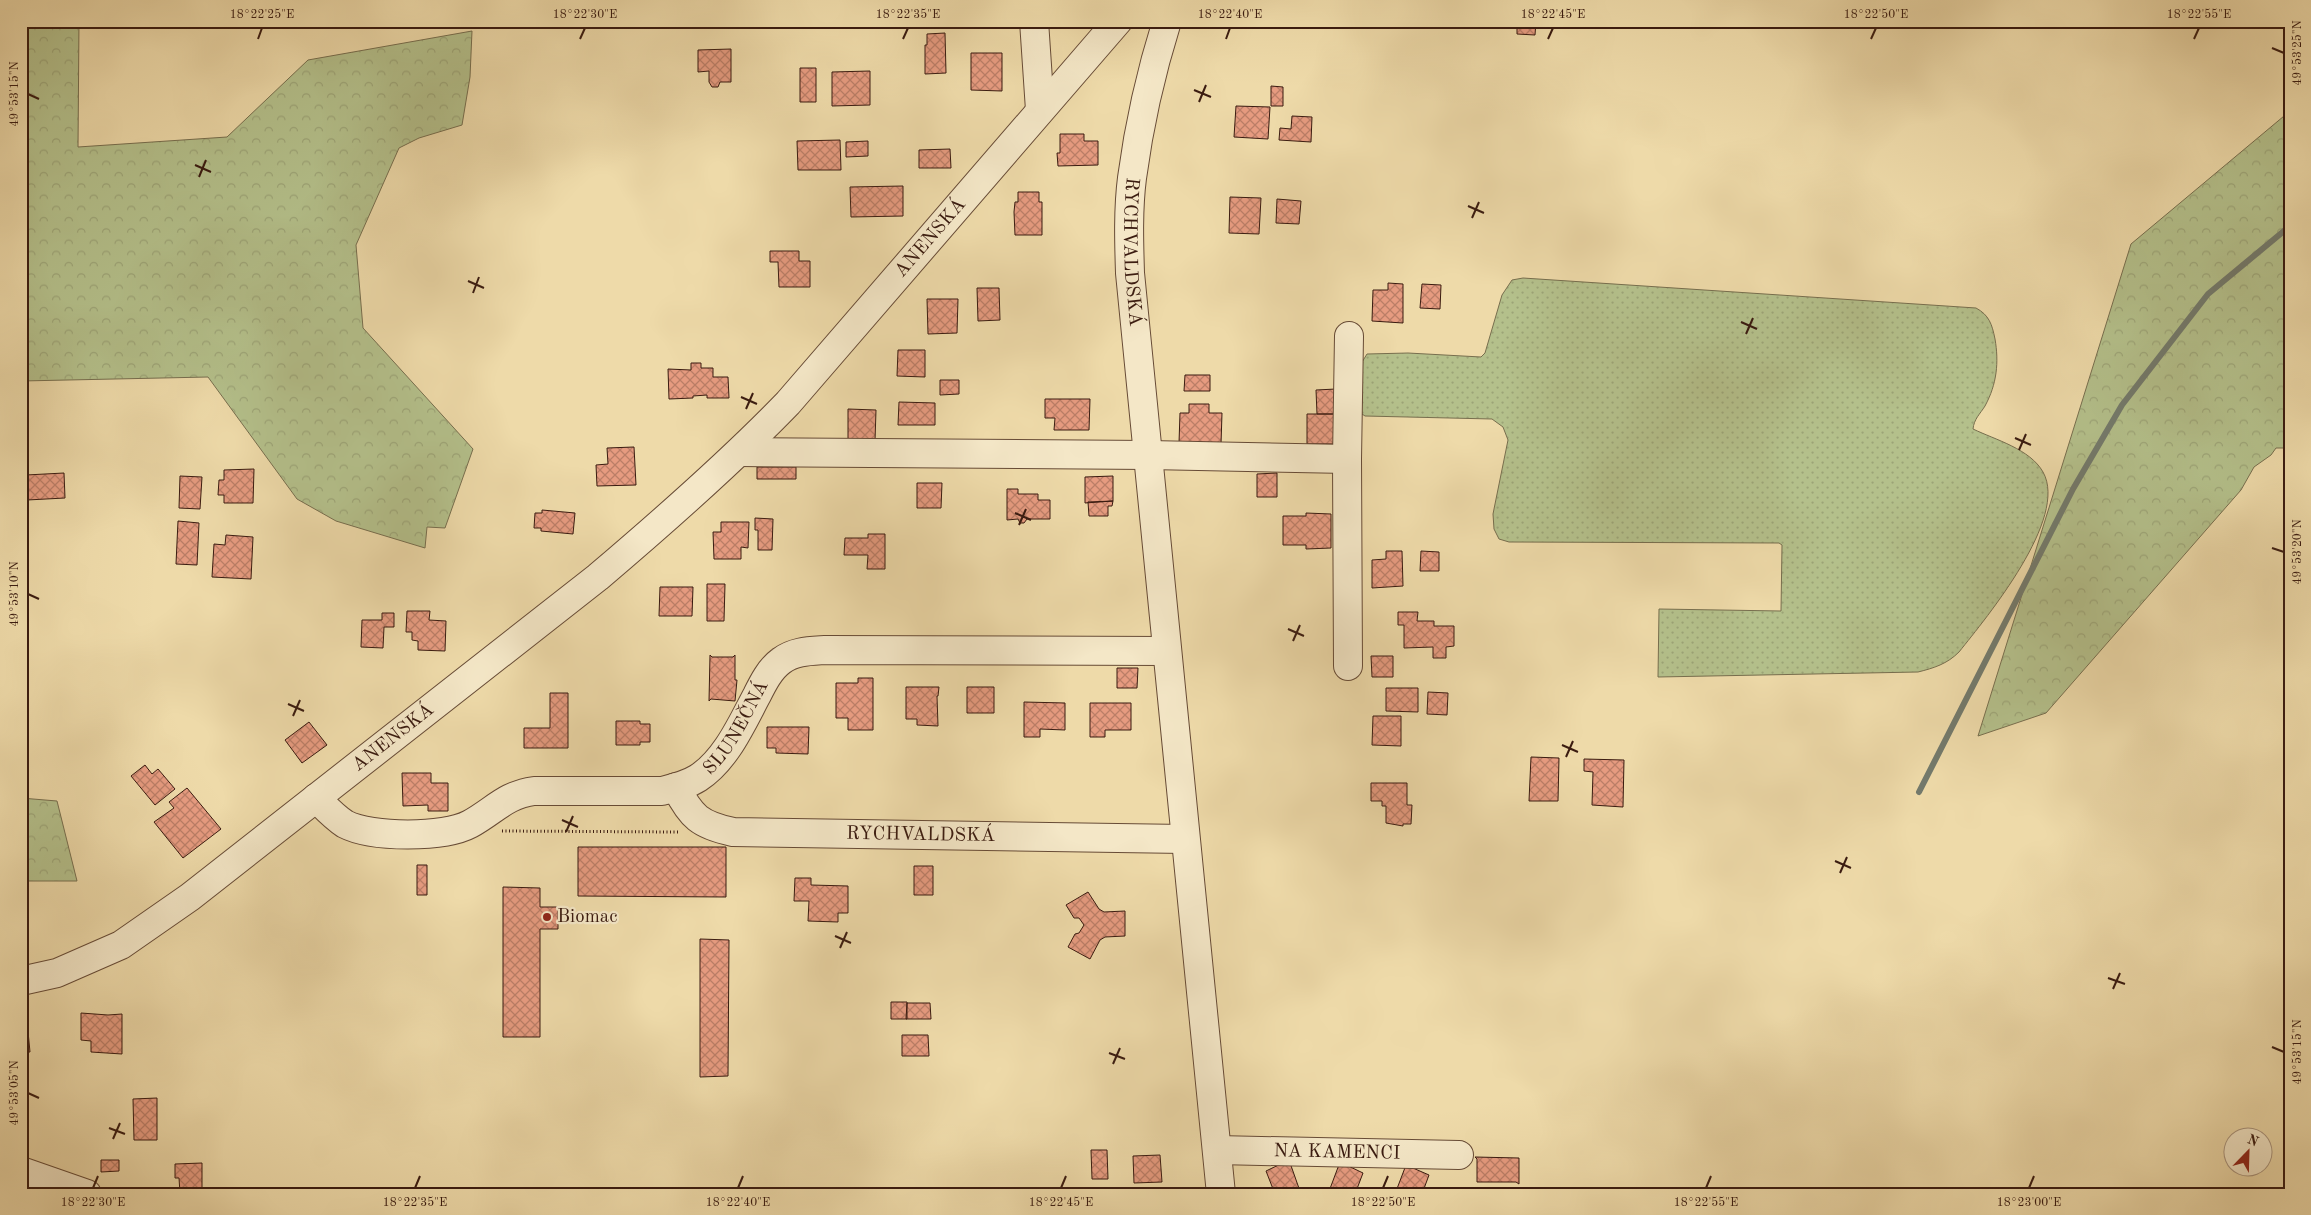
<svg xmlns="http://www.w3.org/2000/svg" width="2311" height="1215" viewBox="0 0 2311 1215" font-family="'Old Standard TT',serif">
<defs>
<pattern id="grass-dots" width="8" height="8" patternUnits="userSpaceOnUse" patternTransform="scale(1.25)"><rect width="8" height="8" fill="#b4c08b"/><path d="M2 2h.1M6 6h.1" fill="none" stroke="#9ca477" stroke-width="1.8" stroke-linecap="round"/></pattern>
<pattern id="forest-crowns" width="20" height="18" patternUnits="userSpaceOnUse" patternTransform="scale(1.25)"><rect width="20" height="18" fill="#b4c08b"/><path d="M2 6a3 3 0 1 1 6 0M12 15a3 3 0 1 1 6 0" fill="none" stroke="#9ca477"/></pattern>
<pattern id="building-cross-hatch" width="8" height="8" patternUnits="userSpaceOnUse" patternTransform="scale(1.25)"><rect width="8" height="8" fill="#e69b80"/><path d="M0 0l8 8M0 8l8-8" fill="none" stroke="#bb7e67"/></pattern>
</defs>
<rect width="100%" height="100%" fill="#eedaa9"/>
<filter id="stains"><feTurbulence type="fractalNoise" baseFrequency=".004" numOctaves="4"/><feColorMatrix values="0 0 0 0 .2 0 0 0 0 .09 0 0 0 0 .02 0 0 0 .5 -.17"/></filter>
<radialGradient id="worn" r=".72"><stop offset=".6" stop-color="#630" stop-opacity="0"/><stop offset="1" stop-color="#630" stop-opacity=".3"/></radialGradient>
<path fill="url(#grass-dots)" stroke="#776e4e" d="M1523 278 1976 308C1989 315 1992 324 1995 339 1999 362 1997 384 1985 406 1980 414 1974 419 1973 429 1996 440 2030 449 2043 472 2069 518 1987 617 1959 652 1947 664 1934 668 1918 672L1658 677 1659 609 1781 611 1782 545 1779 543 1509 542 1499 539 1494 529 1493 514 1508 440 1503 427 1492 419 1365 416 1359 412V367L1367 354 1408 353 1481 357 1485 353 1502 295 1512 280Z"/>
<path fill="url(#forest-crowns)" stroke="#776e4e" d="M21 21H79L78 147 227 137 308 60 472 31 470 77 462 125 419 138 399 148 356 245 363 328 473 449 445 528 427 527 425 548 336 521 297 499 208 377 21 381Z
M2290 111V448H2276L2271 455 2254 467 2241 490 2046 713 1978 736 2131 244Z
M21 798 57 801 77 881H21Z"/>
<g fill="none" stroke-linecap="round" stroke-linejoin="round">
<path stroke="#737a6c" stroke-width="6" d="M1919 792 2073 489 2122 405 2208 294 2290 226"/>
</g>
<path fill="url(#building-cross-hatch)" stroke="#3a1b10" d="M1517 21H1536L1535 35 1517 34Z
M945 33 946 73 925 74V45H927V34Z
M731 49V82H720L718 87H712L709 82V71L698 72V50Z
M971 53H1002V91L971 90Z
M800 68H816V102H800Z
M870 71V105L832 106V72Z
M1271 86 1283 87V106H1271Z
M1236 106 1270 107 1268 139 1234 137Z
M1292 116 1312 117 1311 142 1279 140 1280 128 1291 129Z
M1060 134H1084V141H1098V165L1058 166 1057 153H1060Z
M840 140 841 170H798L797 141Z
M868 141V156L846 157V142Z
M950 149 951 168H919V150Z
M903 186V216L851 217 850 187Z
M1018 192H1039V202H1042V235H1015L1014 212 1015 202H1018Z
M1230 197 1261 198 1259 234 1229 233Z
M1277 199 1301 201 1299 224 1276 223Z
M770 251H799V261H810V287H779L778 262H770Z
M1388 283 1403 284V323L1372 321 1373 290H1388Z
M1422 284 1441 285 1440 309 1420 308Z
M977 288H999L1000 320 978 321Z
M927 299H958L957 333 928 334Z
M898 350H925V377L897 376Z
M691 363H701V368H713V377H728L729 398H707V395L693 396V398L669 399 668 369 691 370Z
M1185 375H1210V391H1184Z
M940 380H959V394L940 395Z
M1336 389 1338 414H1317L1316 390Z
M1045 399H1090L1089 430H1054L1055 418H1045Z
M899 402 935 403V425H898Z
M1189 404H1209V413H1222L1221 444 1179 443 1180 413H1189Z
M848 409 876 410 875 441H848Z
M1307 414H1338V444H1307Z
M634 447 636 485 597 486 596 465 608 464 607 448Z
M757 467H796V479H757Z
M254 469 253 503H224V495H218L219 480H224V470Z
M64 473 65 498 27 500 26 475Z
M1277 473V497H1257V474Z
M180 476 202 477 200 509 179 508Z
M1113 476V501L1085 503V477Z
M917 483H942L941 508H917Z
M1007 489H1018V494H1038V500H1050V519H1027L1024 523H1020L1018 519 1007 520Z
M1113 501 1112 506H1108V516H1089L1088 502Z
M542 510 575 513 573 534 541 531V528H534L535 513H542Z
M1306 513 1331 514V548L1306 549V545H1283V516H1306Z
M755 518 773 519 772 550H758V530H755Z
M178 521 199 523 197 565 176 564Z
M721 522H749L748 548 741 547V559H714L713 532H721Z
M868 534H885V569H867L868 555H844L845 538H868Z
M226 535 253 537 251 579 212 577 214 544 225 545Z
M1386 551H1402L1403 586 1372 588V560L1386 559Z
M1421 551 1439 552V571H1420Z
M707 584H725L724 621H707Z
M660 587H693L692 616H659Z
M407 611H430L429 620 446 621 445 651 418 650V641L412 640V632H406Z
M1398 612H1418L1417 621H1434V626H1454V646L1446 647V658H1433V647L1404 648V625H1398Z
M382 613H394V627H384L383 648 361 647 362 620H382Z
M710 655 712 657H733L735 655V680H737L735 701 711 699 709 701Z
M1371 656H1393V677H1372Z
M1117 668H1138L1137 688H1117Z
M858 678H873V730H848V718H836V683H858Z
M906 687H939L938 696H937L938 726 917 725V719H906Z
M967 687H994V713H967Z
M1386 688H1418V712L1386 711Z
M1428 692 1448 693 1447 715 1427 714Z
M550 693H568V748H524V728H550Z
M1024 702 1065 703V730L1040 729V737H1024Z
M1090 703H1131V730H1105V737H1090Z
M1373 716H1401V746L1372 745Z
M616 721H640V724H650V742H640V745H616Z
M309 722 327 745 302 763 285 740Z
M767 727H809L808 754 776 753V748H767Z
M1531 757 1559 758 1558 801H1529Z
M1584 759 1624 760 1623 807 1592 805 1593 772 1584 771Z
M145 765 152 774 158 769 175 789 155 805 131 776Z
M402 773H431V783H448V811H428V805L403 806Z
M1371 783H1407V805H1412L1411 824H1403V826L1386 823V806H1382V801H1371Z
M187 788 221 829 183 858 154 822 174 808 169 802Z
M578 847H726V897L578 896Z
M417 865H427V895H417Z
M914 866H933V895H914Z
M795 878H811V885L848 886V913H838V922L808 921 809 901H794Z
M503 887 540 888V907H558V929H540V1037H503Z
M1088 892 1099 909 1104 912 1125 911V936L1105 937 1100 940 1090 959 1068 947 1075 934 1079 933 1084 925 1079 918H1074L1066 905Z
M700 939 729 940 728 1076 700 1077Z
M891 1002H907V1019H891Z
M907 1003H930L931 1019H906Z
M21 1011H26L30 1052H21Z
M81 1013 108 1015 122 1014V1054L91 1052V1041L81 1040Z
M902 1035H928L929 1056H902Z
M157 1098V1140H134L133 1099Z
M1091 1150H1107L1108 1179H1092Z
M1160 1155 1162 1182 1134 1183 1133 1156Z
M1475 1157 1519 1158V1184L1516 1182H1477V1159Z
M101 1160H119V1171L101 1172Z
M1289 1160 1301 1194H1275L1266 1171Z
M1340 1162 1363 1173 1355 1194H1328Z
M202 1163V1193H180L179 1178H175V1164Z
M1406 1165 1429 1175 1422 1194H1395Z"/>
<g fill="none" stroke-linecap="round" stroke-linejoin="round">
<defs>
<g id="minor">
<path d="M1034 21 1040 110"/>
<path id="s1" d="M1167 21C1151 72 1139 125 1132 178 1128 209 1129 242 1130 273L1221 1194"/>
<path d="M740 452 1149 455 1347 459"/>
<path d="M1348 666 1347 459 1349 336"/>
<path id="s2" d="M676 787C691 817 700 825 733 832L1185 839"/>
<path id="s3" d="M316 798C325 807 334 817 345 824 372 838 444 838 470 824 494 811 505 795 534 791H662C674 788 687 785 698 778 726 760 742 723 757 695 763 683 770 669 781 661 794 651 810 651 825 650L1167 651"/>
<path id="s4" d="M21 981 57 973 121 945 190 897 598 577C664 521 728 465 788 403L1118 21"/>
<path id="s5" d="M1217 1150 1459 1155"/>
<path d="M21 1171 87 1194"/>
</g>
</defs>
<use href="#minor" stroke="#674b36" stroke-width="30"/>
<path stroke="#3a1b10" stroke-width="3" stroke-dasharray="1 2.5" stroke-linecap="butt" d="M502 831 678 832"/>
<use href="#minor" stroke="#f4e7c7" stroke-width="28"/>
</g>
<path fill="none" stroke="#3a1b10" stroke-width="2" d="M258 39 262 28M580 39 585 28M903 39 908 28M1226 39 1230 28M1548 39 1553 28M1871 39 1876 28M2194 39 2199 28M2272 48 2284 53M1194 90 1211 97M28 94 39 99M1199 102 1206 85M195 165 211 172M199 177 206 160M1468 206 1484 213M1472 218 1479 202M468 281 484 288M473 293 479 277M1741 322 1757 329M1746 334 1753 318M741 397 757 404M746 409 753 393M2015 438 2031 445M2019 450 2026 434M1015 513 1031 520M1019 525 1026 509M2272 548 2284 552M28 594 39 599M1288 629 1304 636M1293 641 1300 625M288 704 304 711M293 716 300 700M1562 745 1578 752M1566 757 1573 741M562 820 578 827M566 832 573 816M1835 861 1851 868M1840 873 1847 857M835 936 851 943M840 948 847 932M2108 978 2125 984M2113 989 2120 973M2272 1047 2284 1052M1109 1053 1125 1059M1113 1064 1120 1048M28 1093 39 1098M109 1128 125 1134M113 1139 120 1123M93 1188 98 1176M415 1188 420 1176M738 1188 743 1176M1061 1188 1066 1176M1383 1188 1388 1176M1706 1188 1711 1176M2029 1188 2034 1176"/>
<circle fill="#8f2418" stroke="#f4e7c7" stroke-width="2" cx="547" cy="917" r="5"/>
<g text-anchor="middle" dominant-baseline="central" stroke-width="4.5" stroke-linejoin="round" paint-order="stroke">
<g font-size="19" fill="#3a1b10" stroke="#f4e7c7">
<text stroke="none"><textPath href="#s4" startOffset="1185">ANENSKÁ</textPath></text>
<text stroke="none"><textPath href="#s1" startOffset="235">RYCHVALDSKÁ</textPath></text>
<text stroke="none"><textPath href="#s3" startOffset="470">SLUNEČNÁ</textPath></text>
<text stroke="none"><textPath href="#s4" startOffset="449">ANENSKÁ</textPath></text>
<text stroke="none"><textPath href="#s2" startOffset="264">RYCHVALDSKÁ</textPath></text>
<text stroke="none"><textPath href="#s5" startOffset="120">NA KAMENCI</textPath></text>
</g>
<g font-size="19" fill="#3a1b10" stroke="#f4e7c7" text-anchor="start">
<text x="557" y="917">Biomac</text>
</g>
</g>
<rect width="2311" height="1215" fill="none" stroke="#eedaa9" stroke-width="55"/>
<g transform="translate(2248 1152) rotate(23)"><circle r="24" fill="#f4e7c7" stroke="#aa957e"/>
<path d="M0-4L9 19L0 12L-9 19Z" fill="#8f2418"/>
<text y="-8" font-size="14" font-weight="bold" text-anchor="middle" fill="#3a1b10">N</text>
</g>
<rect x="28" y="28" width="2256" height="1160" fill="none" stroke="#3a1b10" stroke-width="2"/>
<g font-size="12" text-anchor="middle" fill="#3a1b10">
<text x="262" y="18">18°22'25"E</text>
<text x="585" y="18">18°22'30"E</text>
<text x="908" y="18">18°22'35"E</text>
<text x="1230" y="18">18°22'40"E</text>
<text x="1553" y="18">18°22'45"E</text>
<text x="1876" y="18">18°22'50"E</text>
<text x="2199" y="18">18°22'55"E</text>
<text transform="translate(2297 53) rotate(-90)" y="4">49°53'25"N</text>
<text transform="translate(14 94) rotate(-90)" y="4">49°53'15"N</text>
<text transform="translate(2297 552) rotate(-90)" y="4">49°53'20"N</text>
<text transform="translate(14 594) rotate(-90)" y="4">49°53'10"N</text>
<text transform="translate(2297 1052) rotate(-90)" y="4">49°53'15"N</text>
<text transform="translate(14 1093) rotate(-90)" y="4">49°53'05"N</text>
<text x="93" y="1206">18°22'30"E</text>
<text x="415" y="1206">18°22'35"E</text>
<text x="738" y="1206">18°22'40"E</text>
<text x="1061" y="1206">18°22'45"E</text>
<text x="1383" y="1206">18°22'50"E</text>
<text x="1706" y="1206">18°22'55"E</text>
<text x="2029" y="1206">18°23'00"E</text>
</g>
<rect width="100%" height="100%" filter="url(#stains)"/>
<rect width="100%" height="100%" fill="url(#worn)"/>
</svg>
